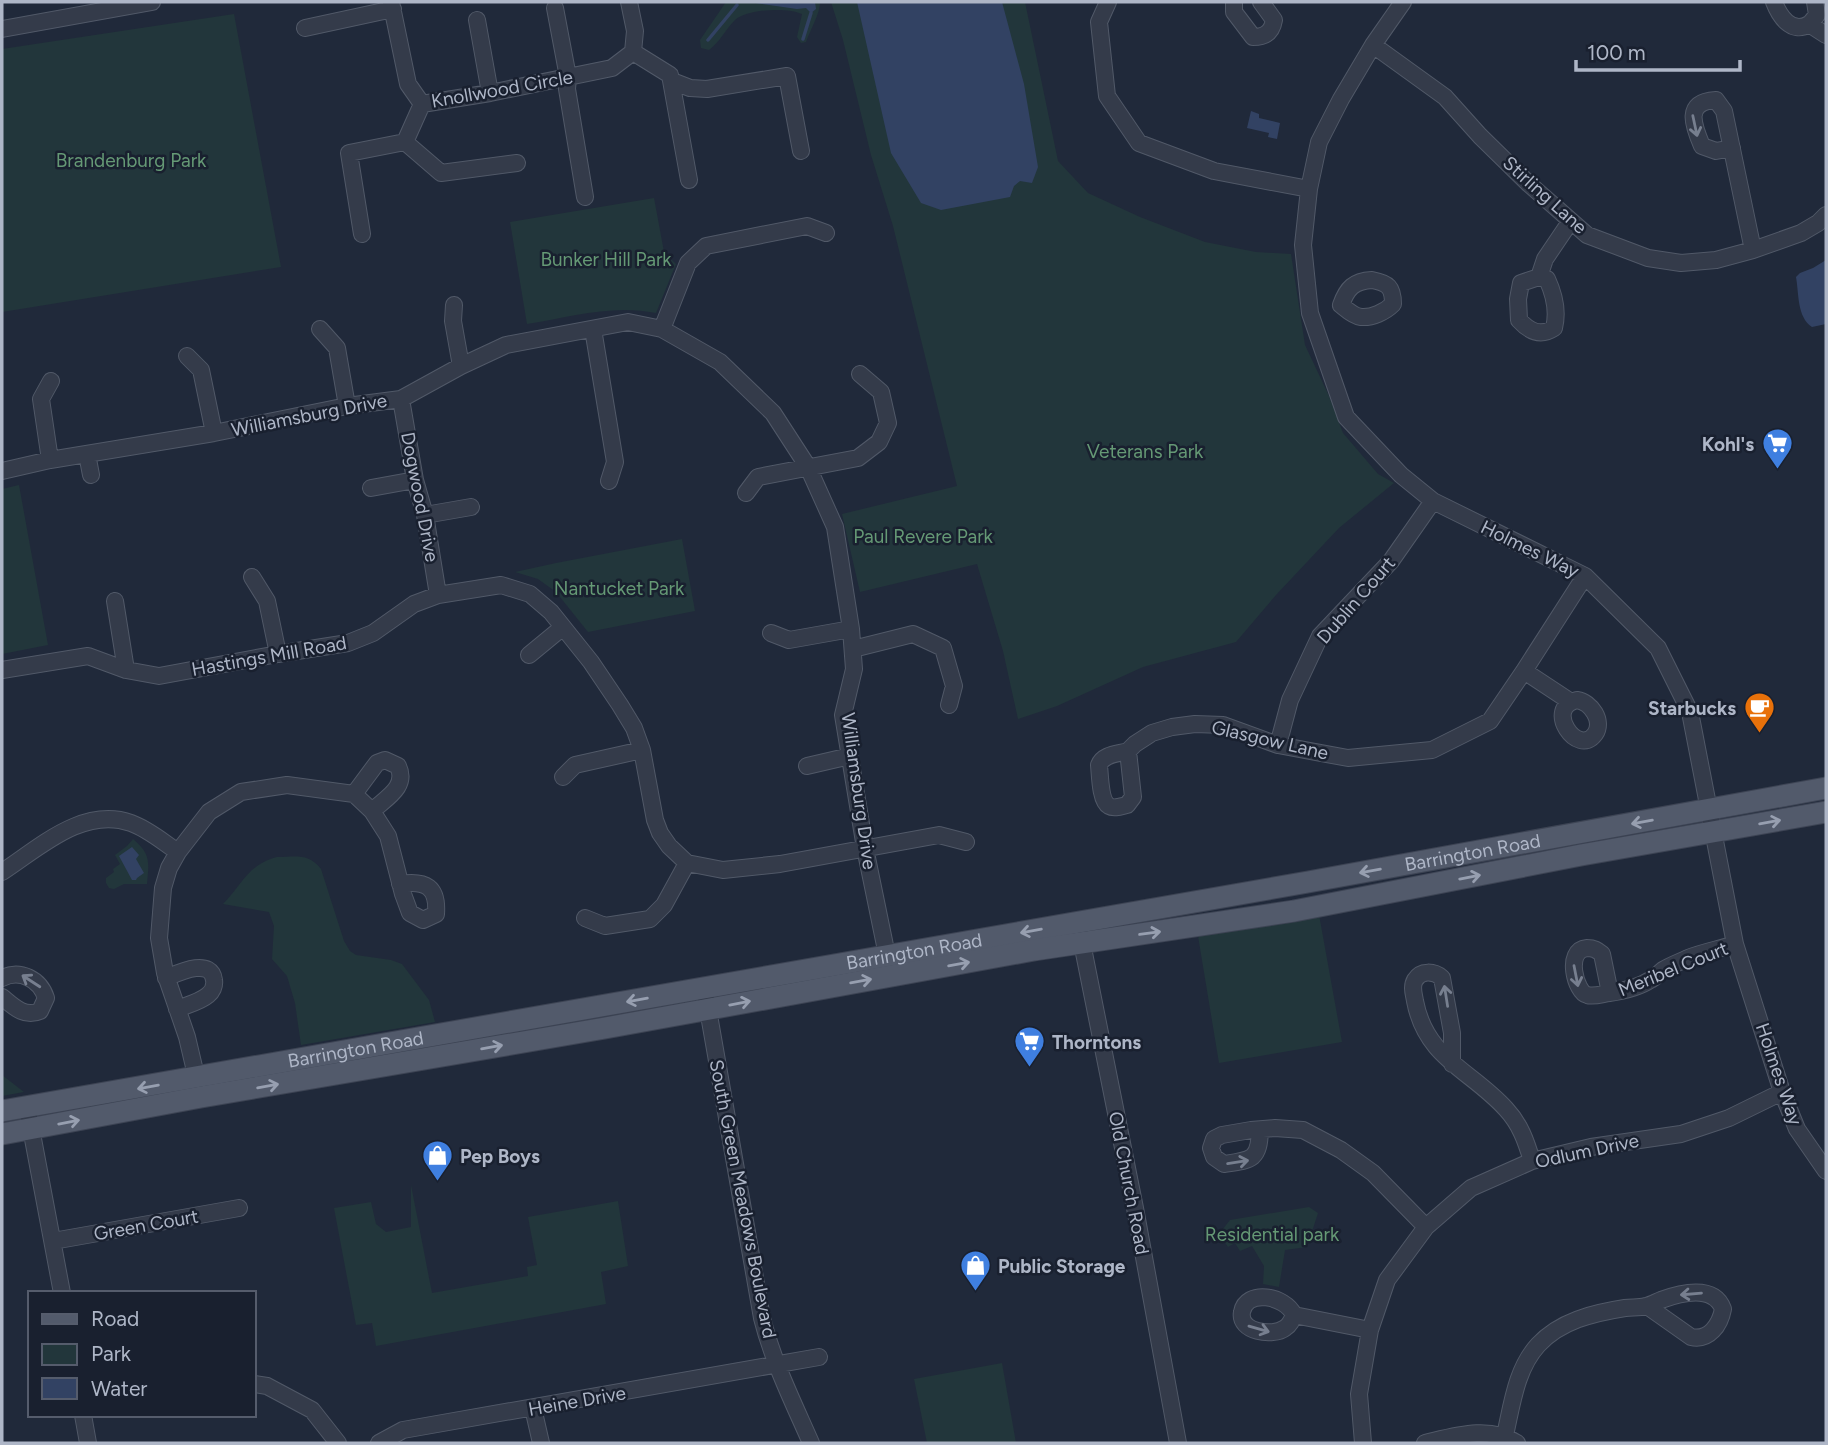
<svg xmlns="http://www.w3.org/2000/svg" width="1828" height="1445" viewBox="0 0 1828 1445" font-family="Figtree,sans-serif">
<rect width="100%" height="100%" fill="#20293a"/>
<path fill="#22363b" d="M726 2H820C820 14 810 30 806 42L801 43 797 37 802 14C787 7 748 9 735 20 725 30 720 42 709 50L701 48 700 40Z
M831 2H1025L1058 161 1088 193 1140 217 1205 242 1256 252 1291 254 1305 345 1329 396 1343 433 1378 474 1394 483 1339 528 1276 595 1236 642 1143 667 1057 706 1018 719 1003 651 977 564 860 592 842 514 957 486 893 226 871 155 843 40Z
M234 14 281 267 2 312V49Z
M654 198 664 252 676 264 656 313C613 304 570 317 527 324L510 222Z
M19 485 48 645 2 654V489Z
M682 539 695 611 588 632 556 592 538 579 515 572 556 563Z
M133 839C151 854 149 862 147 884H124L114 889 109 888 106 883V878L114 872 113 869 120 864 115 855 127 846Z
M277 857C297 857 308 853 321 869L344 941 350 951 356 955 391 960 402 964 429 1000 435 1022 301 1045 295 1003 287 976 272 959 274 926 269 912 223 904C243 884 247 865 277 857Z
M1318 909 1342 1042 1219 1063 1197 930Z
M2 1075 24 1092 2 1096Z
M411 1185 432 1293 528 1276 527 1267 537 1265 528 1217 618 1201 628 1266 601 1272 606 1304 376 1346 372 1323 356 1325 334 1208 371 1202 376 1224 386 1232 411 1227Z
M1309 1207 1318 1213 1307 1247 1285 1250 1279 1287 1263 1284 1264 1266 1252 1246 1240 1251 1235 1243 1228 1247 1219 1234 1230 1220Z
M1002 1363 1016 1443H927L914 1379Z"/>
<path fill="#324263" d="M749 2H815L816 9 811 13 806 8 797 9Z
M857 2H1002L1024 84 1038 167 1032 183 1020 181 1014 186 1010 197 941 210 921 203 891 153Z
M1251 111 1259 114V118L1280 123 1277 139 1268 137 1269 133 1247 128Z
M1826 260V324L1812 327C1797 317 1799 294 1796 277L1800 273 1813 268Z
M132 847 139 855 136 859 144 873 137 878 136 880H132L119 856Z"/>
<g fill="none" stroke-linecap="round" stroke-linejoin="round">
<path stroke="#324263" stroke-width="3.5" d="M803 39 811 13
M708 40 737 5"/>
<defs>
<path id="minor" d="M391 2 408 84 422 104
M1108 2 1099 22 1107 96 1139 143 1214 171 1309 189
M1234 2V12L1253 37C1265 37 1272 32 1274 20L1261 2
M1403 2 1373 45 1341 99 1319 142 1309 189 1303 245 1310 313 1346 417 1401 475 1433 501 1585 576 1658 648 1690 712 1735 944 1782 1092 1797 1129 1826 1171
M1774 2C1779 15 1791 35 1809 24 1812 22 1814 18 1817 15L1815 2
M555 8 568 77 567 89 585 197
M477 20 490 93
M1809 24 1826 35
M305 28 393 9
M2 29 152 2
M1373 45 1445 97 1480 136 1529 184 1587 235 1648 258 1681 263 1716 260 1753 250 1801 233 1818 223 1826 215
M633 52 670 75 689 180
M672 81 690 88 707 89 787 76 801 151
M422 104 490 93 612 68 633 52 635 31 629 2
M405 142 441 173 517 163
M405 142 422 104
M1732 148 1716 151 1702 146C1693 125 1684 102 1716 100L1724 111 1753 250
M362 234 349 153 405 142
M1539 277 1547 279C1554 294 1558 312 1554 328 1540 337 1529 331 1519 320L1518 299 1521 283Z
M1539 277 1545 259 1570 222
M1372 280C1388 283 1393 287 1393 304 1385 312 1372 318 1361 317 1353 316 1346 309 1341 305 1347 288 1354 281 1372 280Z
M454 305 453 321 461 366
M320 329 337 348 347 406
M593 329 615 462 609 481
M662 329 688 263 706 246 807 226 826 233
M187 356 201 370 214 433
M401 399 415 480 425 515 438 595
M87 454 91 475
M50 460 41 399 51 381
M2 471 50 460 214 433 347 406 401 399 461 366 506 345 628 322 662 329 720 362 773 413 808 467 835 527 851 629 854 669 843 715 865 848 889 965
M371 488 415 480
M746 493 758 477 858 458 879 442 888 423 881 392 860 374
M425 515 471 507
M252 577 267 601 278 654
M115 601 126 670
M771 633 789 640 851 629
M853 649 913 634 943 648 954 686 949 705
M529 655 563 627
M2 670 88 656 126 670 159 676 278 654 348 643 373 633 414 604 438 595 501 585 530 594 551 612 591 662 620 705 634 728 642 750 655 820 660 833 669 846 687 863 723 870 780 864 939 835 966 842
M1524 671 1571 702
M1577 700C1591 702 1604 721 1595 734 1578 758 1543 708 1577 700Z
M1278 745 1290 700 1320 636 1391 561 1433 501
M1128 751 1135 744 1152 733 1172 727 1195 724 1223 725 1278 745 1348 758 1432 750 1490 721 1524 671 1585 576
M1128 751 1133 797 1127 805C1122 806 1114 809 1109 806 1100 801 1100 774 1099 765 1103 754 1118 754 1128 751Z
M807 766 850 756
M563 777 575 765 642 750
M354 794 377 763 385 760 398 766C408 787 386 798 372 811
M2 872C39 848 83 806 131 823 148 829 163 842 178 852
M585 918 605 926 650 919 664 905 687 863
M1080 933 1135 1208 1178 1443
M2 978C20 969 40 979 46 998L40 1011C24 1018 13 1006 2 997
M166 978C178 973 211 957 214 980 215 986 212 992 208 995 200 1002 187 1005 177 1009
M1610 993 1602 954C1597 950 1594 948 1587 948 1564 950 1576 993 1587 995 1594 997 1602 994 1609 993 1623 991 1638 988 1650 980 1655 978 1659 973 1663 970 1671 965 1680 962 1688 958 1703 952 1720 949 1735 944
M706 998 762 1318C773 1362 793 1402 811 1443
M1452 1064V1033L1442 978C1434 971 1421 970 1415 980 1411 987 1414 994 1415 1001 1426 1059 1471 1070 1506 1109 1520 1124 1526 1141 1532 1161
M199 1088 187 1037 165 973 159 938 163 888 169 868 178 852 209 812 241 792 287 785 354 794 372 811 388 836 403 894 410 913 423 920 436 914C438 887 426 880 400 884
M27 1107 62 1293
M1260 1130C1259 1160 1252 1160 1224 1164L1214 1157 1211 1148 1214 1139 1222 1135 1251 1130 1275 1128 1303 1130 1341 1150 1373 1173 1426 1227
M53 1241 239 1208
M1294 1315C1292 1320 1290 1325 1285 1328 1273 1337 1238 1332 1242 1312 1246 1289 1285 1295 1294 1315L1370 1330
M254 1384 267 1386 312 1410 338 1443
M533 1408 541 1443
M83 1415 88 1443
M1505 1435C1512 1405 1516 1369 1538 1345 1560 1321 1593 1313 1625 1308 1632 1307 1639 1308 1646 1306 1651 1305 1656 1302 1661 1300 1680 1293 1714 1284 1723 1309 1720 1325 1709 1341 1691 1337L1647 1306
M379 1443 403 1430 819 1357
M1363 1443 1359 1394 1370 1330 1387 1280 1426 1227 1471 1188 1532 1161 1591 1147 1681 1134 1729 1118 1782 1092
M1425 1443C1455 1436 1489 1425 1517 1443"/>
<g id="major">
<path id="s1" d="M2 1111 1308 882 1826 788"/>
<path d="M2 1134 201 1097 605 1028 1034 950 1294 911 1581 855 1826 812"/>
</g>
</defs>
<use href="#minor" stroke="#515968" stroke-width="18"/>
<use href="#major" stroke="#3d4454" stroke-width="23"/>
<use href="#minor" stroke="#343b4a" stroke-width="16"/>
<use href="#major" stroke="#525a6b" stroke-width="21"/>
</g>
<defs><path id="oneway-shaft" d="M-6 0H5M1.5-3L5.5 0L1.5 3" fill="none" stroke-width="1.6" stroke-linecap="round" stroke-linejoin="round" transform="scale(1.75)"/></defs>
<g stroke="#777f8f">
<use href="#oneway-shaft" transform="translate(1695 126) rotate(78)"/>
<use href="#oneway-shaft" transform="translate(1576 976) rotate(79)"/>
<use href="#oneway-shaft" transform="translate(31 981) rotate(-147)"/>
<use href="#oneway-shaft" transform="translate(1446 996) rotate(-99)"/>
<use href="#oneway-shaft" transform="translate(1238 1162) rotate(-9)"/>
<use href="#oneway-shaft" transform="translate(1691 1294) rotate(175)"/>
<use href="#oneway-shaft" transform="translate(1259 1329) rotate(16)"/>
</g>
<g stroke="#979fb0">
<use href="#oneway-shaft" transform="translate(1642 822) rotate(170)"/>
<use href="#oneway-shaft" transform="translate(1770 822) rotate(-10)"/>
<use href="#oneway-shaft" transform="translate(1370 871) rotate(170)"/>
<use href="#oneway-shaft" transform="translate(1470 877) rotate(-11)"/>
<use href="#oneway-shaft" transform="translate(1031 931) rotate(170)"/>
<use href="#oneway-shaft" transform="translate(1150 933) rotate(-8)"/>
<use href="#oneway-shaft" transform="translate(959 964) rotate(-10)"/>
<use href="#oneway-shaft" transform="translate(861 981) rotate(-10)"/>
<use href="#oneway-shaft" transform="translate(637 1000) rotate(170)"/>
<use href="#oneway-shaft" transform="translate(740 1003) rotate(-11)"/>
<use href="#oneway-shaft" transform="translate(492 1047) rotate(-10)"/>
<use href="#oneway-shaft" transform="translate(268 1086) rotate(-10)"/>
<use href="#oneway-shaft" transform="translate(148 1087) rotate(170)"/>
<use href="#oneway-shaft" transform="translate(69 1122) rotate(-11)"/>
</g>
<defs>
<symbol id="supermarket-pin" viewBox="-11 -11 22 30"><path d="M0 17L-7.5 6A9.5 9.5 0 1 1 7.5 6Z" fill="#3f7fe0" stroke="#19202f"/><path d="M-6-5.5h2.5l.6 2H6L4.5 2H-2.5L-4.4-4H-6ZM-1.5 3.2a1.3 1.3 0 1 0 .1 0ZM3 3.2a1.3 1.3 0 1 0 .1 0Z" fill="#fff"/></symbol>
<symbol id="cafe-pin" viewBox="-11 -11 22 30"><path d="M0 17L-7.5 6A9.5 9.5 0 1 1 7.5 6Z" fill="#e8710a" stroke="#19202f"/><path d="M-5.5-4.5H6V0H3Q3 3.5 0 3.5H-2.5Q-5.5 3.5-5.5 0ZM3-3.2v2h1.7v-2ZM-6 4.5H4V6H-6Z" fill="#fff"/></symbol>
<symbol id="shop-pin" viewBox="-11 -11 22 30"><path d="M0 17L-7.5 6A9.5 9.5 0 1 1 7.5 6Z" fill="#3f7fe0" stroke="#19202f"/><path d="M-5-2.5h2.3a2.7 3.5 0 0 1 5.4 0H5L5.5 6h-11ZM-1.5-2.5h3a1.5 2.3 0 0 0-3 0Z" fill="#fff"/></symbol>
</defs>
<g fill-rule="evenodd">
<use href="#supermarket-pin" x="1760" y="426" width="35" height="47"/>
<use href="#cafe-pin" x="1742" y="690" width="35" height="47"/>
<use href="#supermarket-pin" x="1012" y="1024" width="35" height="47"/>
<use href="#shop-pin" x="420" y="1138" width="35" height="47"/>
<use href="#shop-pin" x="958" y="1248" width="35" height="47"/>
</g>
<g text-anchor="middle" dominant-baseline="central" stroke-width="5" stroke-linejoin="round" paint-order="stroke">
<g font-size="19" fill="#aeb6c7" stroke="#19202f">
<text transform="translate(502 89) rotate(-10)">Knollwood Circle</text>
<text transform="translate(1545 195) rotate(42)">Stirling Lane</text>
<text transform="translate(309 415) rotate(-11)">Williamsburg Drive</text>
<text transform="translate(420 497) rotate(79)">Dogwood Drive</text>
<text transform="translate(1530 549) rotate(26)">Holmes Way</text>
<text transform="translate(1356 600) rotate(-49)">Dublin Court</text>
<text transform="translate(269 656) rotate(-10)">Hastings Mill Road</text>
<text transform="translate(1270 740) rotate(13)">Glasgow Lane</text>
<text transform="translate(859 791) rotate(82)">Williamsburg Drive</text>
<text stroke="none"><textPath href="#s1" startOffset="1493">Barrington Road</textPath></text>
<text stroke="none"><textPath href="#s1" startOffset="926">Barrington Road</textPath></text>
<text transform="translate(1673 969) rotate(-22)">Meribel Court</text>
<text stroke="none"><textPath href="#s1" startOffset="359">Barrington Road</textPath></text>
<text transform="translate(1779 1074) rotate(71)">Holmes Way</text>
<text transform="translate(1587 1151) rotate(-12)">Odlum Drive</text>
<text transform="translate(1129 1183) rotate(79)">Old Church Road</text>
<text transform="translate(743 1199) rotate(79)">South Green Meadows Boulevard</text>
<text transform="translate(146 1225) rotate(-10)">Green Court</text>
<text transform="translate(577 1401) rotate(-10)">Heine Drive</text>
</g>
<g font-size="19" fill="#659975" stroke="#19202f">
<text x="131" y="160">Brandenburg Park</text>
<text x="606" y="259">Bunker Hill Park</text>
<text x="1145" y="451">Veterans Park</text>
<text x="923" y="536">Paul Revere Park</text>
<text x="619" y="588">Nantucket Park</text>
<text x="1272" y="1234">Residential park</text>
</g>
<g font-size="19" font-weight="bold" fill="#aeb6c7" stroke="#19202f" text-anchor="start">
<text x="1754" y="444" text-anchor="end">Kohl's</text>
<text x="1736" y="708" text-anchor="end">Starbucks</text>
<text x="1052" y="1042">Thorntons</text>
<text x="460" y="1156">Pep Boys</text>
<text x="998" y="1266">Public Storage</text>
</g>
</g>
<rect width="1828" height="1445" fill="none" stroke="#aeb6c7" stroke-width="7"/>
<rect x="28" y="1291" width="228" height="126" fill="#19202f" stroke="#555c6c" stroke-width="2"/>
<rect x="42" y="1314" width="35" height="10" fill="#525a6b" stroke="#555c6c" stroke-width="2"/>
<text x="91" y="1326" font-size="21" fill="#aeb6c7">Road</text>
<rect x="42" y="1344" width="35" height="21" fill="#22363b" stroke="#555c6c" stroke-width="2"/>
<text x="91" y="1361" font-size="21" fill="#aeb6c7">Park</text>
<rect x="42" y="1378" width="35" height="21" fill="#324263" stroke="#555c6c" stroke-width="2"/>
<text x="91" y="1396" font-size="21" fill="#aeb6c7">Water</text>
<path d="M1576 60v10h164v-10" fill="none" stroke="#aeb6c7" stroke-width="3.5"/>
<text x="1587" y="60" font-size="21" fill="#aeb6c7" stroke="#19202f" stroke-width="5" paint-order="stroke">100 m</text>
</svg>
